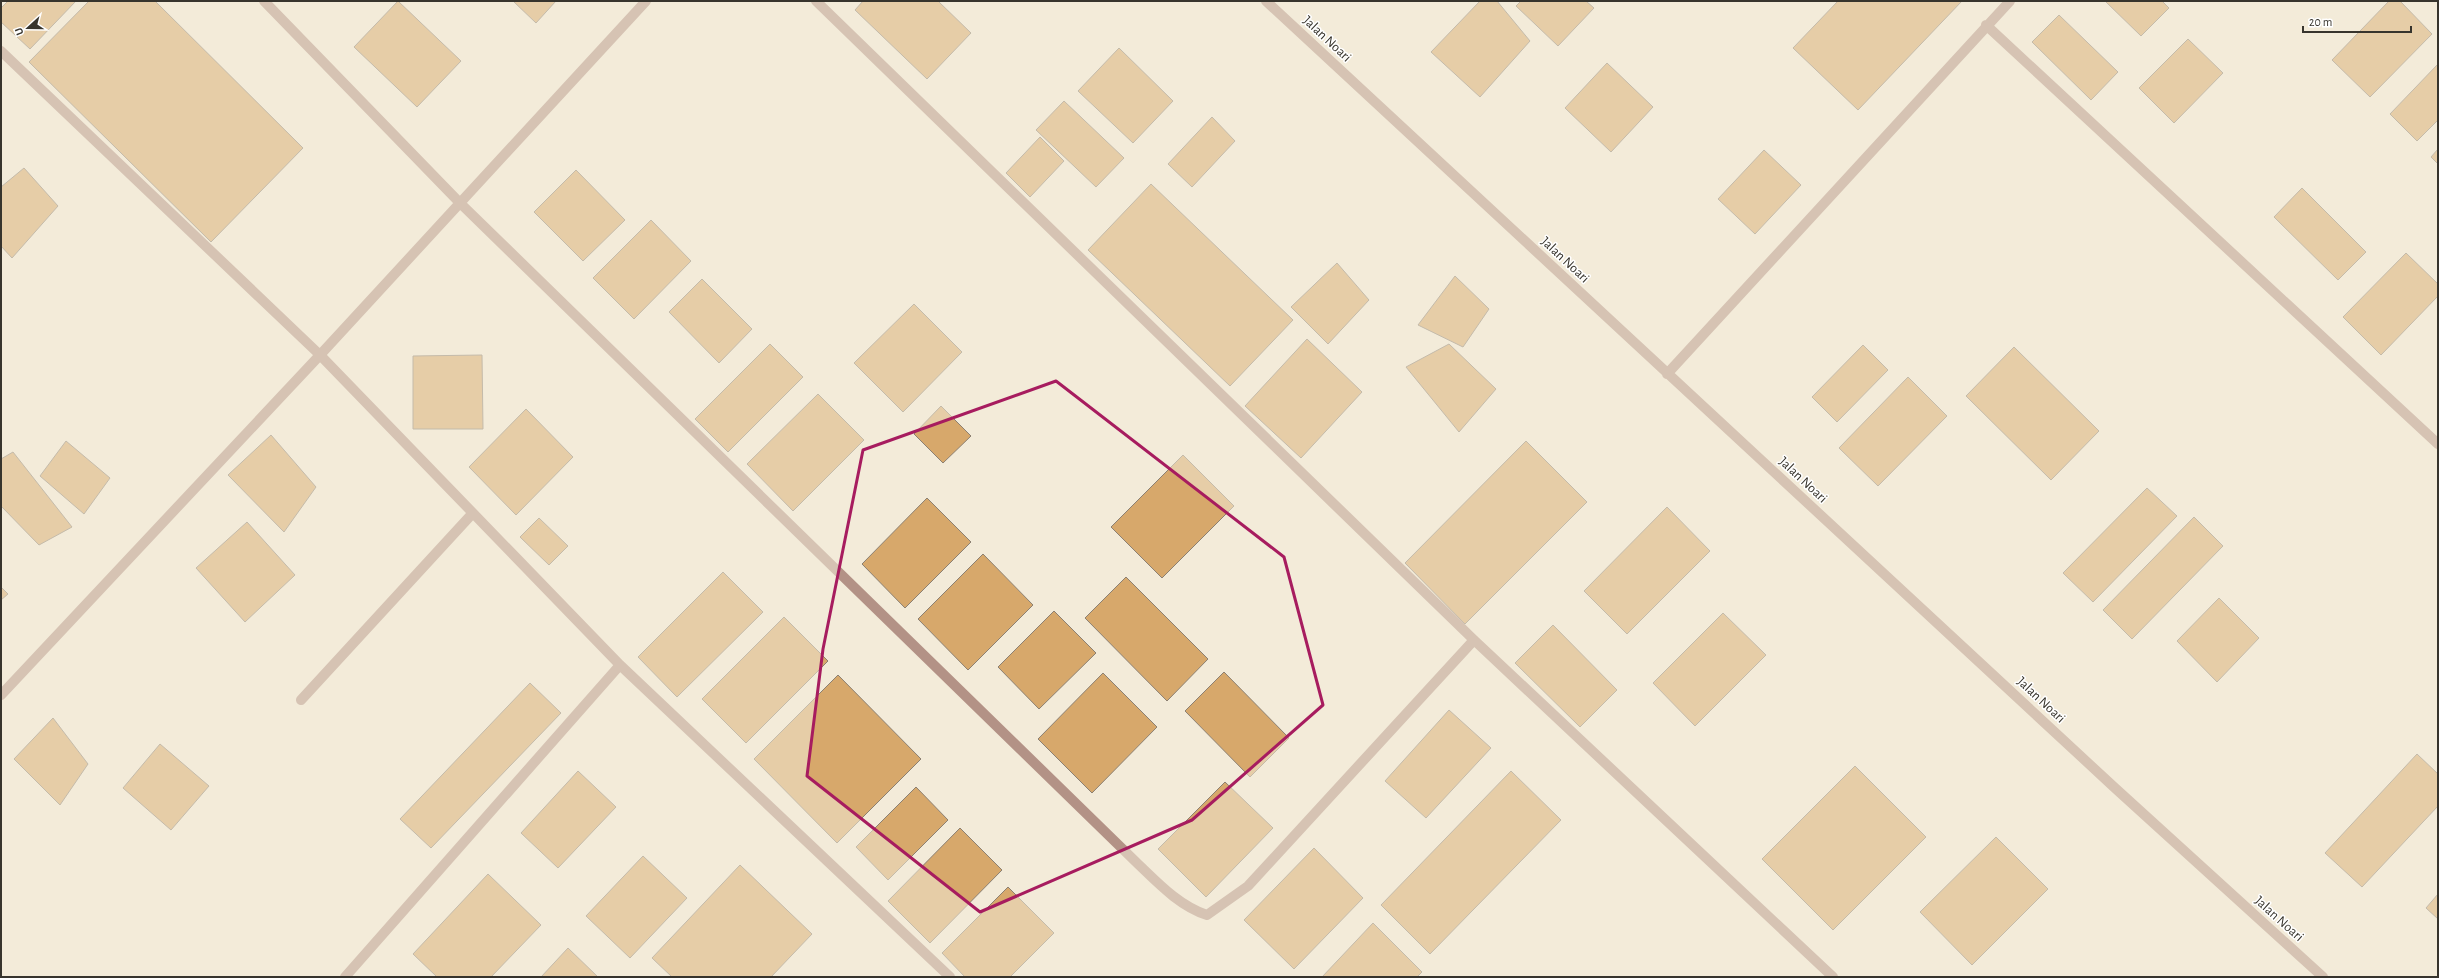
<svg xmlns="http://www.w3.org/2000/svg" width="2439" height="978" viewBox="0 0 2439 978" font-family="'Alegreya Sans',sans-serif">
<rect width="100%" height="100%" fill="#f3ebd9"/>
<path fill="#d7a86b" stroke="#8c8072" d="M8 1H76L30 49 1 22V8Z
M89 1H155L303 148 211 242 29 62Z
M398 1 461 61 417 107 354 47Z
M513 1H556L536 23Z
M863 1H938L971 33 927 79 855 10Z
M1480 1H1497L1530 41 1480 97 1431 52Z
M1521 1H1586L1594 8 1558 46 1516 6Z
M1838 1H1962L1858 110 1793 48Z
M2105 1H2162L2169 8 2141 36Z
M2389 1H2400L2432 34 2370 97 2332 60Z
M2059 15 2118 72 2091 100 2032 42Z
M2188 39 2223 73 2174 123 2139 88Z
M1119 48 1173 101 1133 143 1078 91Z
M1607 63 1653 107 1611 152 1565 108Z
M2438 64V120L2417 141 2390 114Z
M1064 101 1124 158 1096 187 1036 130Z
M1212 117 1235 141 1192 187 1168 164Z
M1040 137 1064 161 1030 197 1006 173Z
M2438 149V164L2431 157Z
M1764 150 1801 185 1755 234 1718 199Z
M24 168 58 206 12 258 1 246V187Z
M576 170 625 220 583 261 534 212Z
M1151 184 1293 320 1230 386 1088 250Z
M2302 188 2366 252 2338 280 2274 217Z
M651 220 691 261 634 319 593 278Z
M2406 253 2438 284V296L2381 355 2343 317Z
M1337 263 1369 300 1328 344 1291 307Z
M1455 276 1489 309 1463 347 1418 325Z
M702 279 752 329 719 363 669 312Z
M914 304 962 352 903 412 854 363Z
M1307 339 1362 392 1301 458 1245 406Z
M770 344 803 377 728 452 695 419Z
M1449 344 1496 389 1459 432 1406 367Z
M1863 345 1888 370 1837 422 1812 397Z
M2014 347 2099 431 2051 480 1966 396Z
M482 355 483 429H413V356Z
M1908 377 1947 416 1878 486 1839 448Z
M818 394 864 440 793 511 747 464Z
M941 406 971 436 943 463 914 434Z
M526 409 573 457 516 515 469 467Z
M271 435 316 487 284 532 228 475Z
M66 441 110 478 84 514 40 476Z
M1526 441 1587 502 1465 624 1405 563Z
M13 452 72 527 39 545 1 506V459Z
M1183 455 1234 506 1162 578 1111 527Z
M2147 488 2177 516 2093 602 2063 573Z
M927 498 971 542 905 608 862 564Z
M1667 507 1710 551 1627 634 1584 591Z
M2194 517 2223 546 2132 639 2103 610Z
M539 518 568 546 549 565 520 537Z
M247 522 295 575 245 622 196 568Z
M983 554 1033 605 968 670 918 619Z
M723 572 763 612 677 697 638 657Z
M1126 577 1208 659 1167 701 1085 618Z
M1 587 8 594 1 600Z
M2219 598 2259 638 2217 682 2177 641Z
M1054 611 1096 653 1039 709 998 667Z
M1723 613 1766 655 1695 726 1653 683Z
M784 617 828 661 746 743 702 699Z
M1553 625 1617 690 1580 727 1515 663Z
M1224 672 1289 738 1250 777 1185 711Z
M1103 673 1157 727 1092 793 1038 739Z
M838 675 921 759 837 843 754 759Z
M530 683 561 713 431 848 400 819Z
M1449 710 1491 748 1426 818 1385 781Z
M53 718 88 764 60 805 14 759Z
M160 744 209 786 171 830 123 788Z
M2417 754 2438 774V806L2362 887 2325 853Z
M1855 766 1926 837 1833 930 1762 859Z
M578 771 616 807 558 868 521 833Z
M1511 771 1561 820 1430 954 1381 905Z
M1225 782 1273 828 1206 897 1158 849Z
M916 787 948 820 888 880 856 847Z
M960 828 1002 870 930 943 888 901Z
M1996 837 2048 889 1972 965 1920 912Z
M1314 848 1363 898 1294 969 1244 920Z
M643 856 687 898 630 958 586 916Z
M740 865 812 934 771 977H672L652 958Z
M488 874 541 925 491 977H437L413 954Z
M1008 887 1054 933 1010 977H965L942 953Z
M2438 894V919L2426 908Z
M1373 923 1422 972 1417 977H1322Z
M568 948 598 977H541Z"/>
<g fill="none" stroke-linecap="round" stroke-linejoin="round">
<path stroke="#b39286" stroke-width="10" d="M264 1 460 203 1136 862C1157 882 1179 906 1207 915L1248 886 1474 640
M816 1 1474 640 1833 977
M1266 1 2115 788 2323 977
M1986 25 2438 444
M1 51 320 355 620 665 950 977
M1667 374 2010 1
M1 695 320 355 646 1
M301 700 472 514
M345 977 620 665"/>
</g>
<path d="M0 0H2439V978H0ZM1056 381 1284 557 1323 705 1192 820 980 912 807 776 823 649 863 450Z" fill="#f3ebd9" fill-opacity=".55" fill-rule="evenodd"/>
<path fill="none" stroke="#a71c5f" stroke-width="3" stroke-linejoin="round" d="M1056 381 1284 557 1323 705 1192 820 980 912 807 776 823 649 863 450Z"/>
<g text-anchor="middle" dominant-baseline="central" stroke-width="3" stroke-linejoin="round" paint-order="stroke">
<g font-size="14" fill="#37342d" stroke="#fff">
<text transform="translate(1327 39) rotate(43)">Jalan Noari</text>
<text transform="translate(1565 260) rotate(43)">Jalan Noari</text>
<text transform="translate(1803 480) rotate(43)">Jalan Noari</text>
<text transform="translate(2041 700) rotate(43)">Jalan Noari</text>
<text transform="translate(2279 919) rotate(42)">Jalan Noari</text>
</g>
</g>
<rect width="2439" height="978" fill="none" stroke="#37342d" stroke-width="4"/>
<g transform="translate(28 28) rotate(249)" stroke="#ffffff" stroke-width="3" paint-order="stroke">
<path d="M0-3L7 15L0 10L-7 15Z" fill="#37342d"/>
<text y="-6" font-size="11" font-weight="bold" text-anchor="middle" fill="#37342d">U</text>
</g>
<path d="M2303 26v6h108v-6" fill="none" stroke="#37342d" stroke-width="2"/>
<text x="2309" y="26" font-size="12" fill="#37342d" stroke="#ffffff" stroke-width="3" paint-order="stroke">20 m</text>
</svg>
